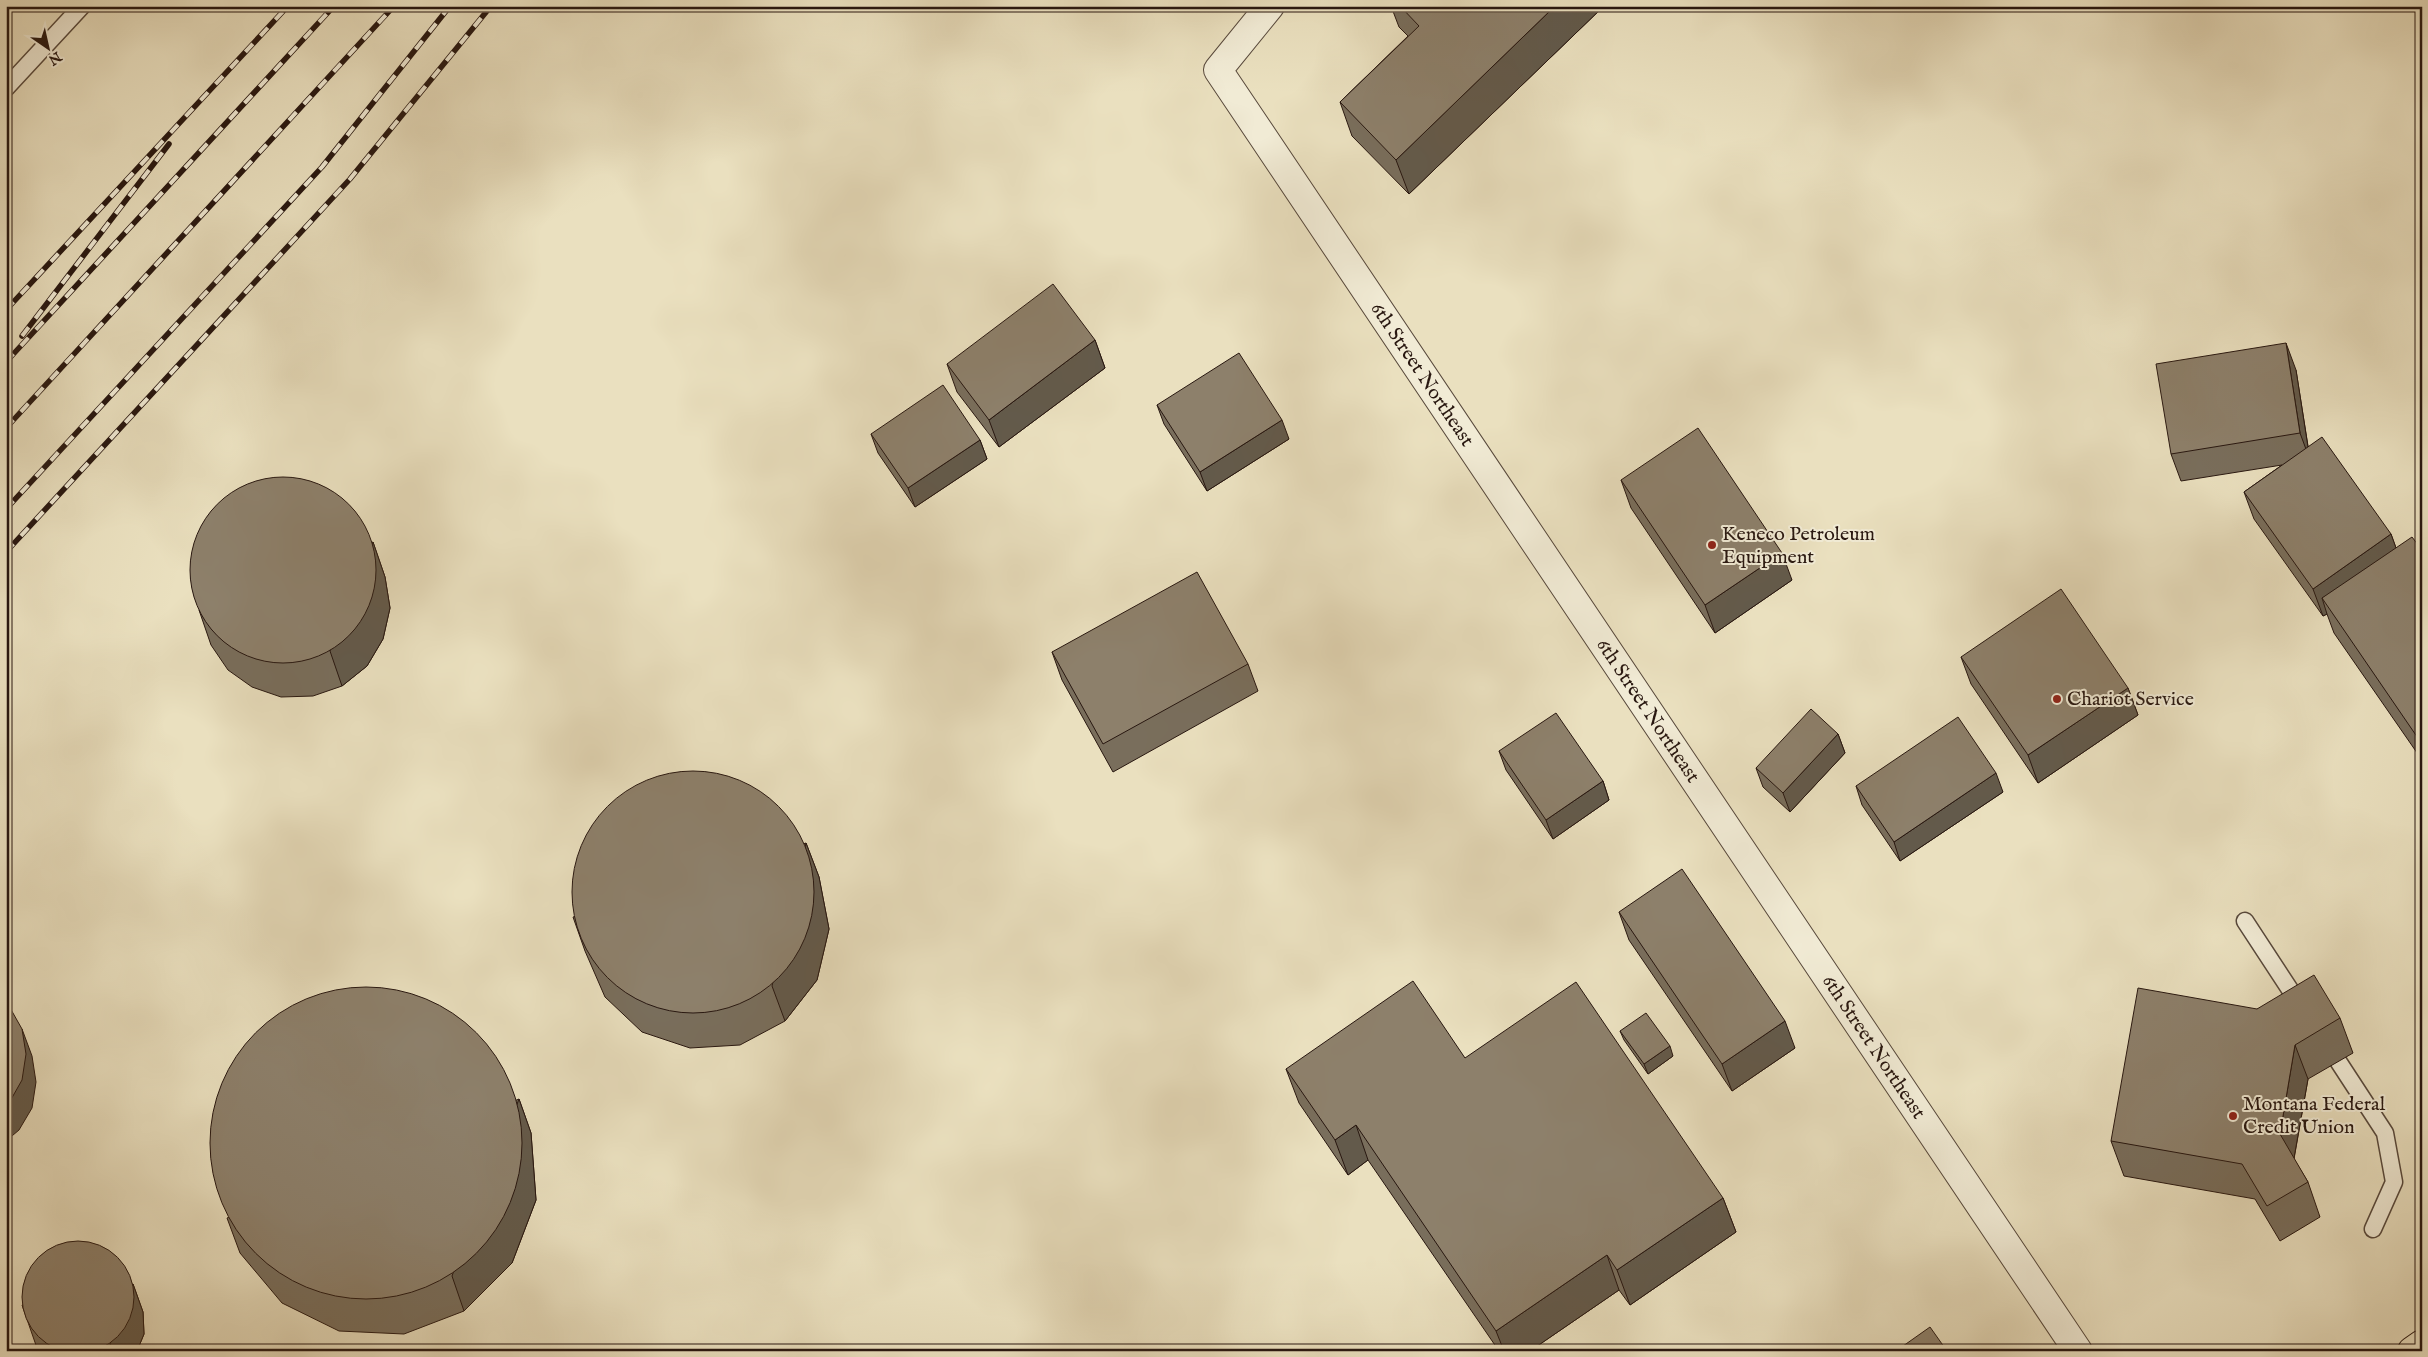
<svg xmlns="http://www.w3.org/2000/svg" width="2428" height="1357" viewBox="0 0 2428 1357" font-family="'IM FELL English',serif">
<rect width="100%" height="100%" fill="#eae0bf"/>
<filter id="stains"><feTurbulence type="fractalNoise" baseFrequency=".004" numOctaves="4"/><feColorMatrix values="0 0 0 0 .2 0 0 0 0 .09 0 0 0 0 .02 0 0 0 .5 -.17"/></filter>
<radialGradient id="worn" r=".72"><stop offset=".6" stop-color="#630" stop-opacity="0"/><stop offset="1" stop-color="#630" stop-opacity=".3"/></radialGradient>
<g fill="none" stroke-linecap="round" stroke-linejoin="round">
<defs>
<path id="lane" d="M6 88 82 6
M2245 921 2302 1008
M2338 1061 2385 1133 2394 1182 2373 1229"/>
<g id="street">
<path id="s1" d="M1270 6 1218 70 2078 1351"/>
</g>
<path id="highway" d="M2412 1351 2422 1344"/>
</defs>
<use href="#lane" stroke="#58493c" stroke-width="19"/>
<use href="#street" stroke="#58493c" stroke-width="30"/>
<use href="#highway" stroke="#281710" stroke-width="30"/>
<use href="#lane" stroke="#f1ebd5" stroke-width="16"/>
<use href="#street" stroke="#f1ebd5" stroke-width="28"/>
<use href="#highway" stroke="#eae0bf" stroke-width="28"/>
<defs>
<path id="rail" d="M6 310 288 6
M22 336 169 144
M6 362 334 6
M6 428 394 6
M6 509 322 167 450 6
M6 552 350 179 491 6"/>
</defs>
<use href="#rail" stroke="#281710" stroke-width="5.5"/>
<use href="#rail" stroke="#f1ebd5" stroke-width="4" stroke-dasharray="11" stroke-linecap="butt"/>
</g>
<path fill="#796e5c" stroke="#281710" d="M1391 6H1604L1409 194 1352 136 1340 102 1408 36 1399 27Z
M1095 340 1105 368 999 447 957 392 947 364Z
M2296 370 2308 446 2391 534 2396 548 2422 550V760L2334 633 2327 614 2323 616 2254 519 2244 492 2282 465 2181 481 2171 454Z
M1157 405 1289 439 1207 491 1164 424Z
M871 434 980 440 987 459 915 507 878 453Z
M1621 480 1792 580 1715 633 1631 508Z
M373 542 385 577 390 608 383 639 367 666 342 686 313 696 281 697 252 687 228 670 211 645 199 610Z
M1052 652 1248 664 1258 691 1113 772 1062 680Z
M1961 657 2128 688 2138 715 2038 783 1971 684Z
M1838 734 1845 753 1790 812 1763 787 1756 768Z
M1499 751 1603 781 1609 800 1553 839 1506 770Z
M1856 786 2003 792 1900 861 1862 805Z
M806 843 819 877 829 929 817 980 785 1021 740 1045 690 1048 642 1032 605 997 585 951 573 917Z
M1619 912 1795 1048 1732 1091 1629 940Z
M2257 1009 2340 1018 2353 1053 2308 1079 2294 1159 2308 1182 2320 1217 2280 1241 2255 1199 2124 1176 2111 1141Z
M1620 1031 1673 1056 1648 1074 1624 1040Z
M1465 1058 1723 1198 1736 1232 1630 1305 1619 1290 1530 1351H1499L1368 1160 1348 1175 1299 1103 1286 1069Z
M519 1099 531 1133 536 1200 512 1263 464 1311 404 1334 339 1331 282 1303 240 1253 227 1218Z
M133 1284 143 1312 144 1334 137 1351H38L22 1305Z"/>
<path fill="#635a4b" stroke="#281710" d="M1555 6H1604L1409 194 1396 160Z
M1095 340 1105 368 999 447 989 420Z
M2286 343 2296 370 2310 460 2300 433Z
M1282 420 1289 439 1207 491 1200 472Z
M980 440 987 459 915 507 908 488Z
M2391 534 2401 562 2322 598 2327 614 2323 616 2313 589Z
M373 542 385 577 390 608 383 639 367 666 342 686 330 651Z
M1782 553 1792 580 1715 633 1705 605Z
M2128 688 2138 715 2038 783 2028 755Z
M1838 734 1845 753 1790 812 1783 793Z
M1996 773 2003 792 1900 861 1894 842Z
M1603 781 1609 800 1553 839 1546 820Z
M806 843 819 877 829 929 817 980 785 1021 772 986Z
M1785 1021 1795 1048 1732 1091 1722 1064Z
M22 1029 32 1056 36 1082 32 1108 19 1130 6 1141V1105Z
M2295 1045 2308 1079 2292 1169 2280 1134Z
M1670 1046 1673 1056 1648 1074 1644 1064Z
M519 1099 531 1133 536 1200 512 1263 464 1311 452 1276Z
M1356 1125 1368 1160 1348 1175 1335 1140Z
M1723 1198 1736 1232 1630 1305 1617 1270Z
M1607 1255 1619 1290 1530 1351H1504L1496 1331Z
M133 1284 143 1312 144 1334 137 1351H113L110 1344Z"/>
<path fill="#8d806b" stroke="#281710" d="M1400 6H1555L1396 160 1340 102 1419 26Z
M1053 284 1095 340 989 420 947 364Z
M2286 343 2300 433 2171 454 2156 364Z
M1239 353 1282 420 1200 472 1157 405Z
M943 385 980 440 908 488 871 434Z
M1698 428 1782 553 1705 605 1621 480Z
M2322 437 2391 534 2313 589 2244 492Z
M190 570a93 93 0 1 1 186 0a93 93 0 1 1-186 0Z
M2412 537 2422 550V744L2322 598Z
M1197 572 1248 664 1103 744 1052 652Z
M2061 589 2128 688 2028 755 1961 657Z
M1811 709 1838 734 1783 793 1756 768Z
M1556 713 1603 781 1546 820 1499 751Z
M1958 717 1996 773 1894 842 1856 786Z
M572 892a121 121 0 1 1 242 0a121 121 0 1 1-242 0Z
M1682 869 1785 1021 1722 1064 1619 912Z
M2314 975 2340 1018 2295 1045 2280 1134 2308 1182 2267 1206 2242 1164 2111 1141 2138 988 2257 1009Z
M1413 981 1465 1058 1576 982 1723 1198 1617 1270 1607 1255 1496 1331 1356 1125 1335 1140 1286 1069Z
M210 1143a156 156 0 1 1 312 0a156 156 0 1 1-312 0Z
M6 1004 9 1006 22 1029 26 1054 22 1080 9 1103 6 1105Z
M1646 1013 1670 1046 1644 1064 1620 1031Z
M22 1297a56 56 0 1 1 112 0a56 56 0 1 1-112 0Z
M1930 1327 1947 1351H1896Z"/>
<g fill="#8f2418" stroke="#f1ebd5" stroke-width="2">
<circle cx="1712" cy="545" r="5"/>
<circle cx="2057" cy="699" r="5"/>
<circle cx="2233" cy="1116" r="5"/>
</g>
<g text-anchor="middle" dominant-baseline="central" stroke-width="4" stroke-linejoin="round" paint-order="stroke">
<g font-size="20" fill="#281710" stroke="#f1ebd5">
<text stroke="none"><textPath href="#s1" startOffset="449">6th Street Northeast</textPath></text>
<text stroke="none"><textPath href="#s1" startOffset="854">6th Street Northeast</textPath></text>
<text stroke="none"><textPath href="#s1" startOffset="1259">6th Street Northeast</textPath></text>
</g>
<g font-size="20" fill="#281710" stroke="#f1ebd5" text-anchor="start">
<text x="1722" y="534">Keneco Petroleum<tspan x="1722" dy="23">Equipment</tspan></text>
<text x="2067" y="699">Chariot Service</text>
<text x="2243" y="1104">Montana Federal<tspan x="2243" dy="23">Credit Union</tspan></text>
</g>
</g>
<rect width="2428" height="1357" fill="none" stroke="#eae0bf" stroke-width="25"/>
<rect x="8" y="8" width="2413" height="1342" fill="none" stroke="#281710" stroke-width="2.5"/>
<rect x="12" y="12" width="2403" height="1332" fill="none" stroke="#281710"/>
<g transform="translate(48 48) rotate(146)" stroke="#f1ebd5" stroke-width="4" paint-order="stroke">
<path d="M0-4L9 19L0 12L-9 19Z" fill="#281710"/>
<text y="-8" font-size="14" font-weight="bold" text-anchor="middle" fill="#281710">N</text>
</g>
<rect width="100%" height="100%" filter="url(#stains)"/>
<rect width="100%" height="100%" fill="url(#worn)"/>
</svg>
